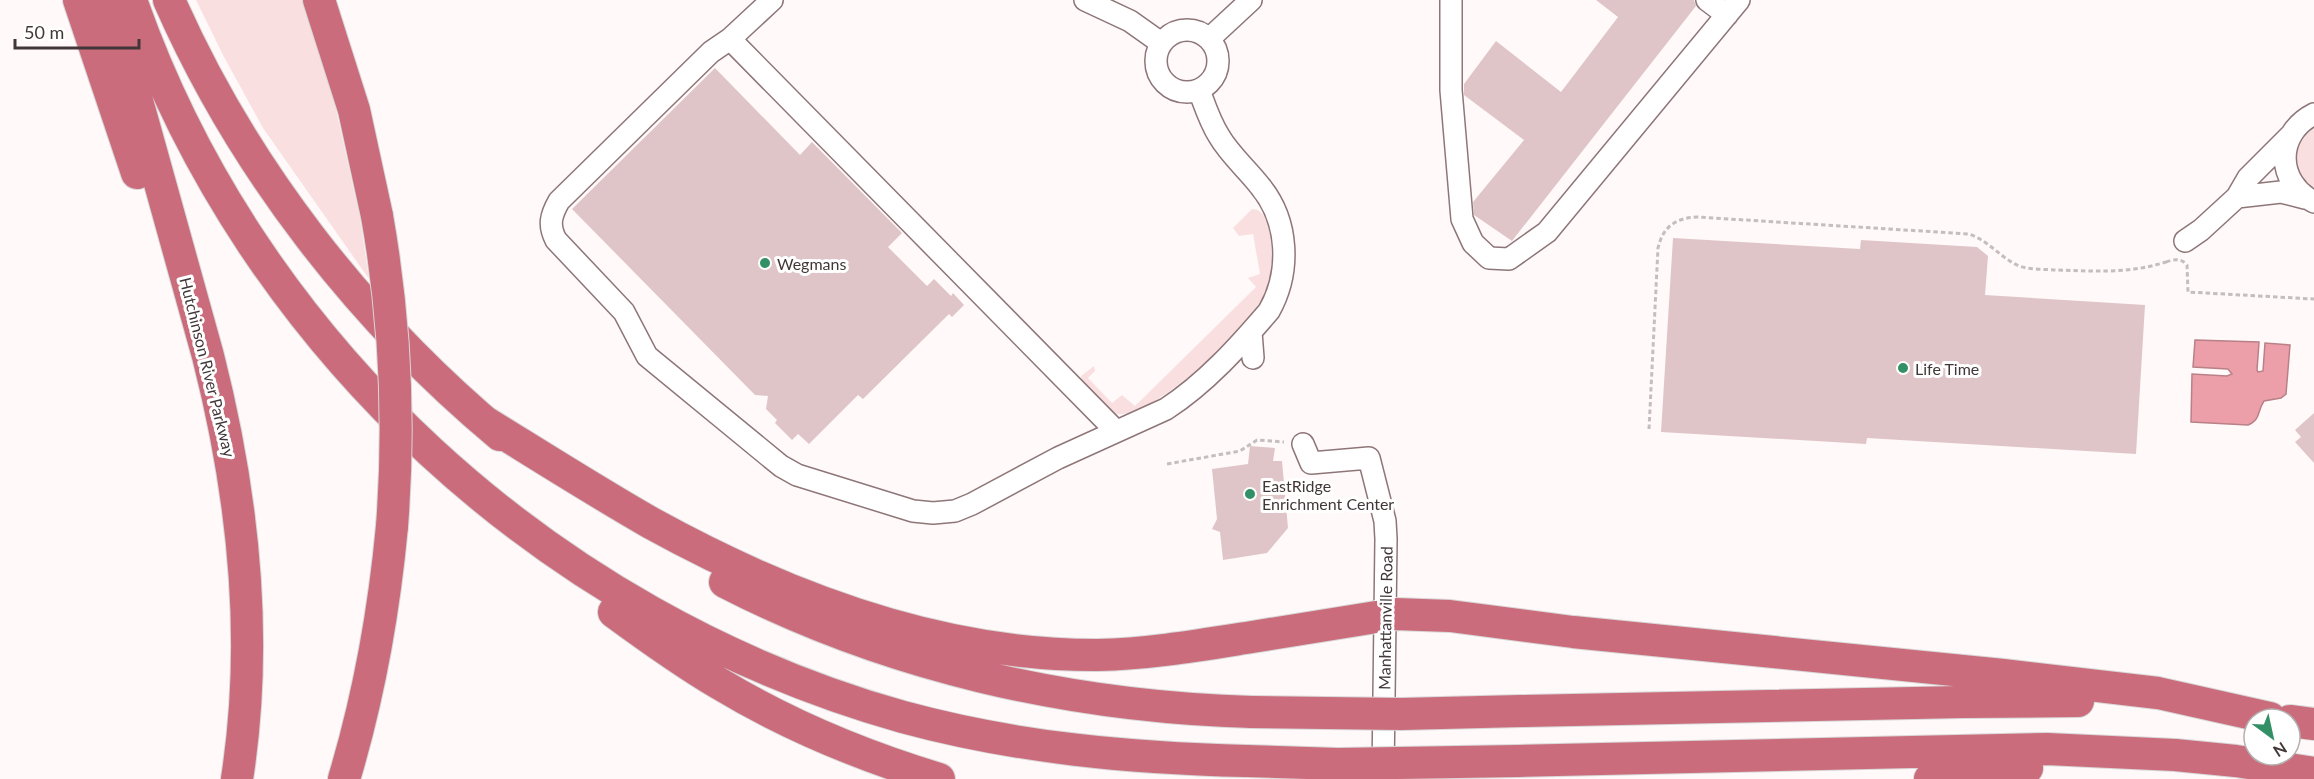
<svg xmlns="http://www.w3.org/2000/svg" width="2314" height="779" viewBox="0 0 2314 779" font-family="Lato,sans-serif">
<rect width="100%" height="100%" fill="#fff9fa"/>
<path fill="#fadfe1" d="M196 0H303L326 64 360 218 369 279 263 128 224 57Z
M2314 128V192C2308 189 2306 184 2302 178 2290 159 2297 142 2314 128Z
M1252 209 1258 210C1268 217 1270 231 1271 243 1272 263 1272 282 1262 301 1246 329 1146 426 1113 413L1082 382 1081 376 1094 366 1095 371 1088 378 1112 403 1122 395 1135 406 1256 287 1248 278 1260 274 1253 234 1239 236 1233 228Z"/>
<path fill="#ec9fa9" stroke="#b98087" stroke-width="1.5" d="M2195 340 2259 342 2257 370 2258 372 2263 371 2265 343 2290 345 2286 394 2281 398 2264 401C2257 411 2261 420 2248 425L2191 422 2192 374 2227 376 2232 374 2228 369 2193 367Z"/>
<path fill="#e0c5c8" d="M1596 0H1694L1696 6 1512 241 1474 215 1473 202 1524 140 1464 95V84L1496 41 1561 92 1618 17Z
M715 68 800 155 812 142 902 233 888 247 927 286 934 279 951 296 953 293 964 305 952 317 949 314 863 399 858 395 809 444 798 434 792 440 775 423 777 420 766 409 768 396 755 395 572 209Z
M1673 238 1860 249 1861 240 1977 247 1988 256 1985 295 2145 305 2136 454 1867 438 1866 444 1661 432Z
M2314 413V463L2295 442 2301 437 2295 430Z
M1250 446 1275 448 1273 461H1282L1288 528 1267 553 1223 560 1220 532 1212 529 1217 519 1212 469 1248 464Z"/>
<g fill="none" stroke-linecap="round" stroke-linejoin="round">
<defs>
<path id="minor" d="M772 0 730 39 711 52 559 201C551 215 548 225 556 240L624 312 647 356 781 466 797 475 913 511 933 513 955 511 972 504 1058 458 1166 409C1206 383 1239 346 1269 311 1291 272 1289 221 1260 186 1247 169 1230 155 1219 136 1210 122 1205 106 1199 90
M1085 0 1130 21 1161 43
M1451 0V90L1462 219 1473 243 1489 258 1509 259 1547 232 1739 0
M1707 0 1727 15
M1156 61a31 31 0 1 1 62 0a31 31 0 1 1-62 0Z
M730 39 1116 431
M1209 39 1251 0
M2314 114C2275 134 2276 182 2314 202
M2237 197 2281 192 2305 198
M2185 241 2201 230 2237 197 2248 178 2291 135
M1251 332 1253 358
M1303 444 1311 463 1369 458 1385 521 1386 539 1383 775"/>
<path id="highway" d="M79 0 137 173
M109 0 208 356C243 493 259 638 237 779
M131 0C252 347 551 618 903 717 1017 748 1130 758 1247 761
M169 0C243 168 360 318 500 435
M319 0 354 110 377 216
M485 422C540 456 595 491 651 523 787 598 941 656 1098 655 1149 654 1201 645 1252 637 1300 629 1348 622 1395 614L1450 616 1573 632 2003 675 2158 693 2270 718
M725 582C888 666 1070 707 1252 712
M614 612C648 637 683 662 720 684 788 725 863 756 939 779
M1521 711 1963 702 2078 701
M2290 721 2314 724
M1517 761 2047 749 2175 755 2236 761 2314 773
M344 779C369 696 384 612 392 526
M1930 779 2027 768"/>
</defs>
<use href="#minor" stroke="#8e7678" stroke-width="24"/>
<use href="#highway" stroke="#d9d7d7" stroke-width="34"/>
<path stroke="#c5bebf" stroke-width="3" stroke-dasharray="4.5 3" stroke-linecap="butt" d="M2166 262C2174 259 2181 258 2187 265L2188 292 2314 299
M1649 429 1658 248C1663 227 1675 218 1697 217L1969 234C1989 241 2001 258 2019 266 2030 270 2045 269 2056 270 2094 271 2129 274 2166 262L2165 260
M1167 464 1240 451 1257 440 1284 442"/>
<use href="#minor" stroke="#fff" stroke-width="21"/>
<use href="#highway" stroke="#ca6c7b" stroke-width="32"/>
<defs>
<path id="highway-bridge" d="M377 216C395 318 400 422 392 526
M1252 712 1401 714 1521 711
M1247 761 1338 764 1517 761"/>
</defs>
<use href="#highway-bridge" stroke="#d9d7d7" stroke-width="34" stroke-linecap="butt"/>
<use href="#highway-bridge" stroke="#ca6c7b" stroke-width="32"/>
</g>
<g fill="#338f66" stroke="#fff" stroke-width="2">
<circle cx="765" cy="263" r="6"/>
<circle cx="1903" cy="368" r="6"/>
<circle cx="1250" cy="494" r="6"/>
</g>
<g text-anchor="middle" dominant-baseline="central" stroke-width="6" stroke-linejoin="round" paint-order="stroke">
<g font-size="16" fill="#423738" stroke="#fff" text-anchor="start">
<text x="777" y="263">Wegmans</text>
<text x="1915" y="368">Life Time</text>
<text x="1262" y="485">EastRidge<tspan x="1262" dy="18">Enrichment Center</tspan></text>
</g>
<g font-size="16" fill="#423738" stroke="#fff">
<text transform="translate(208 367) rotate(76)">Hutchinson River Parkway</text>
<text transform="translate(1385 618) rotate(-89)">Manhattanville Road</text>
</g>
</g>
<g transform="translate(2272 737) rotate(147)"><circle r="28" fill="#ffffff" stroke="#b3afaf" stroke-width="1.5"/>
<path d="M0-4.5L10 22L0 15L-10 22Z" fill="#338f66"/>
<text y="-9" font-size="16" font-weight="bold" text-anchor="middle" fill="#423738">N</text>
</g>
<path d="M15 39v9h124v-9" fill="none" stroke="#423738" stroke-width="3"/>
<text x="24" y="39" font-size="18" fill="#423738" stroke="#ffffff" stroke-width="4.5" paint-order="stroke">50 m</text>
</svg>
